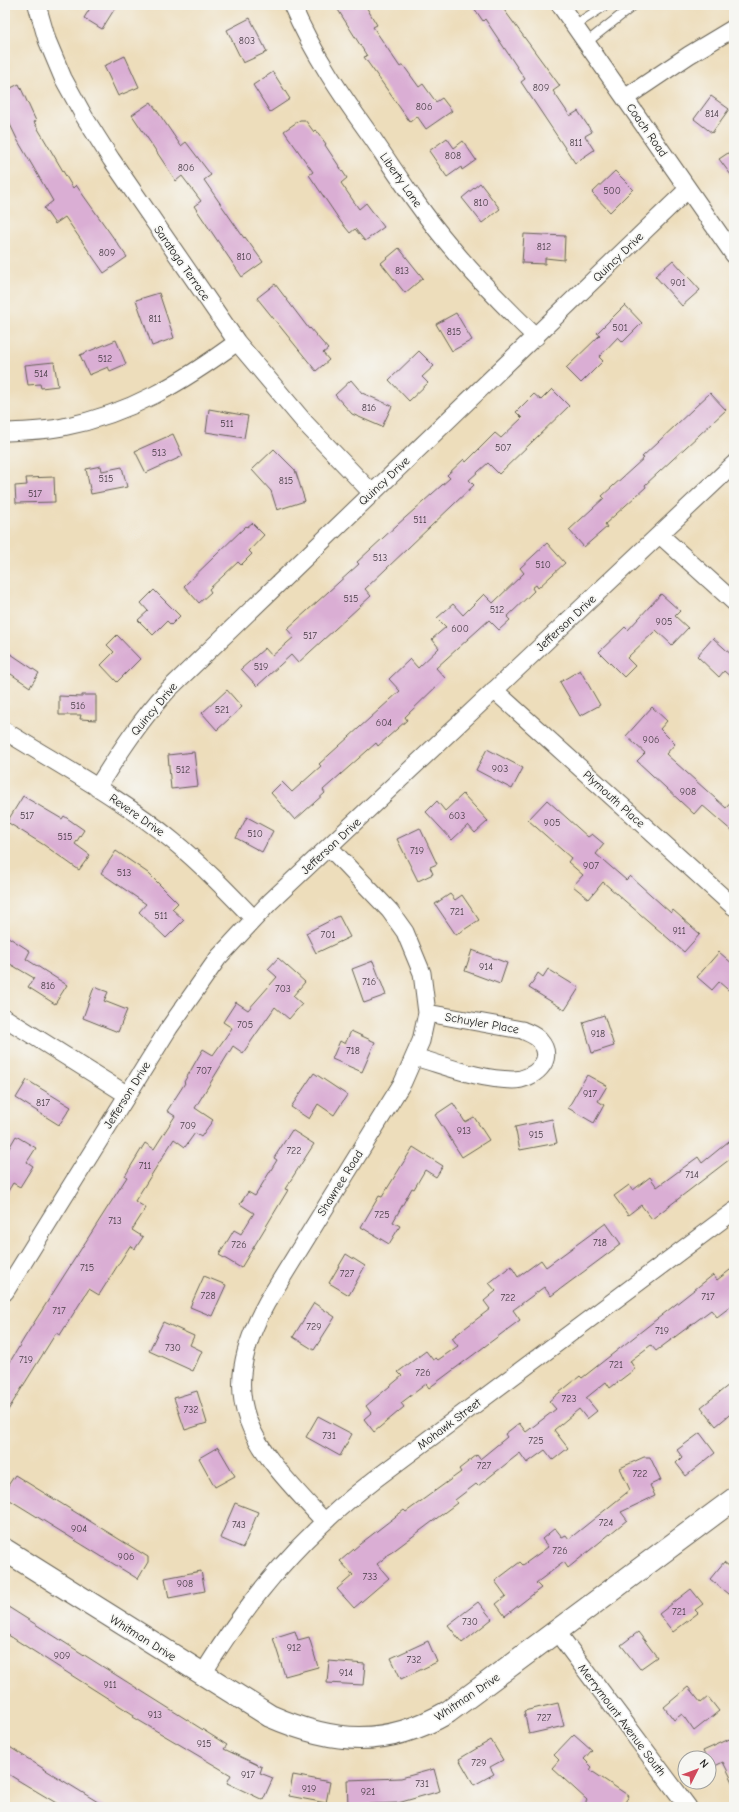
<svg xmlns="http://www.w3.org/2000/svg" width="739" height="1812" viewBox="0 0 739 1812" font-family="'Comic Neue',sans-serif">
<rect width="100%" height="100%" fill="#f6f6f2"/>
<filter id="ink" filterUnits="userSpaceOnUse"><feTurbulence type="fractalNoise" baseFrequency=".025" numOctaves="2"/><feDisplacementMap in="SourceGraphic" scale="8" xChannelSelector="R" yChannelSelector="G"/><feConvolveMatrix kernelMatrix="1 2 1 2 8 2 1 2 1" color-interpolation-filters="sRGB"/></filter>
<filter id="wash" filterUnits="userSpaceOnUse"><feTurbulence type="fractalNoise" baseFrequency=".012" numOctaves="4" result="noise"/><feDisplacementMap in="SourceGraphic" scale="16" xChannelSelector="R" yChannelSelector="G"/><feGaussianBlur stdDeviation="0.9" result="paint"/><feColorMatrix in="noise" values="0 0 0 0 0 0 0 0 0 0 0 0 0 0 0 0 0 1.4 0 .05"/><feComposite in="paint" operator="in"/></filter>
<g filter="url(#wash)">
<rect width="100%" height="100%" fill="#edddbb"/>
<g id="blocks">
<path fill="#daaed4" d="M92 5H117L102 29 84 18Z
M335 5H365L377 25 373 27 400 67 403 65 419 87 423 84 436 102 442 98 452 111 426 129 417 116 410 122 364 57 367 56Z
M472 5H504L502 7 560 86 553 91 570 116 578 111 592 132 585 136 594 150 575 163 521 82 525 79 485 19 483 21Z
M250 18 267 52 243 63 227 30Z
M125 56 139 87 118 96 104 66Z
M273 72 290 99 270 112 253 85Z
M19 84 36 121 34 122 73 188 76 185 127 257 104 273 65 217 55 224 44 208 53 201 18 141 5 114V91Z
M711 96 729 109 712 133 694 119Z
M151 102 181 146 186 142 211 175 204 180 244 238 245 237 263 262 242 277 194 206 201 201 182 176 176 181 132 115Z
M300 120H305L314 132 316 130 326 144 325 145 347 178 341 183 359 209 366 203 384 227 365 241 355 229 350 233 341 222 309 175 313 172 284 131Z
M447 138 454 148 463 141 476 160 462 170 461 167 447 177 429 151Z
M734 149V179L719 159Z
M615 171 633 189 610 212 592 193Z
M480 183 500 209 482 223 462 198Z
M524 234 565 236 564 260 545 258V264L522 263Z
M399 248 423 278 405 293 381 263Z
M673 260 700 290 682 306 655 276Z
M275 284 309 329 310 328 328 349 323 353 329 360 316 371 257 298Z
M159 293 174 338 152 346 136 300Z
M625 305 642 323 623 342 618 337 599 357 603 361 581 383 566 368 600 335 597 333Z
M456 313 472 340 452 351 436 324Z
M116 340 126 364 110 371 108 367 89 375 80 355Z
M419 351 434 366 422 377 428 383 409 401 389 380Z
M54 362 58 386 41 388 40 384 28 385 25 365Z
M351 380 362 393 392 406 382 427 352 414 335 395Z
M552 389 569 406 499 474 488 463 469 480 474 485 365 589 371 596 298 663 291 655 257 686 241 669 265 648 272 656 294 637 287 629 359 564 357 562 397 525 450 478 447 475 464 459 466 462 495 433 501 438 522 418 516 412 534 394 541 400Z
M710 393 726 410 645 485 646 487 605 524 607 527 584 547 569 530 604 498 602 496 644 458 642 457Z
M209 409 248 416 244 438 206 432Z
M173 434 183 456 146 473 135 451Z
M274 449 295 470 305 501 277 510 271 491 252 470Z
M101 466 102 471 122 467 127 487 91 494 86 469Z
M54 477 55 502 16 503 15 486 27 485 26 478Z
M252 523 264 535 249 551 252 554 241 565 238 562 209 589 211 592 199 603 184 586 246 526 247 527Z
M547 543 565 563 538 588 536 585 532 588 534 591 507 617 510 620 499 630 489 620 436 668 445 678 405 717 407 720 378 746 376 743 323 790 325 793 295 820 271 793 282 782 292 792 321 766 319 764 400 691 389 679 410 659 418 668 439 648 432 639 446 627 437 618 453 604 463 615 484 594 493 603 524 573 520 568Z
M154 590 180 616 171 625 167 621 153 635 138 620 148 611 141 603Z
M661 594 680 611 675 616 688 628 672 645 656 630 627 658 635 666 624 677 599 652 625 627 628 630Z
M117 635 140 659 117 682 101 665 114 652 107 645Z
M713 638 734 657V680L724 671 719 677 697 656Z
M5 650 39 673 30 687 5 670Z
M580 670 600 705 580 716 560 682Z
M227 690 242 707 217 730 202 713Z
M82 695H96V720L80 719 81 715H59V696L82 697Z
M652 707 667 721 660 729 675 744 666 754 726 808 734 799V833L702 805 694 814 637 761 645 753 626 736Z
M487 749 523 768 512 789 476 770Z
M194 752 198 786 171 789 168 755Z
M463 794 488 821 475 833 468 825 452 840 426 812 437 801 445 811Z
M23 796 62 819 64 816 84 830 75 844 90 855 79 870 44 845 7 822Z
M547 800 588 837 592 834 604 844 596 854 626 880 630 876 671 913 673 910 700 934 684 952 603 882 589 899 573 886 583 875 568 862 571 858 528 820Z
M247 817 273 831 262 852 236 838Z
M420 828 437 864 430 867 433 874 418 881 397 839Z
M116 851 148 873 178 903 172 909 184 920 166 938 139 912 146 904 101 873Z
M450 894 455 900 462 895 479 920 456 935 435 904Z
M339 916 350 937 316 953 306 933Z
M5 935 30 951 26 959 67 985 55 1004 28 987 34 978 5 961Z
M472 950 507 963 500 984 465 971Z
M719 952 734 965V995L719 982 712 990 697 977Z
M278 958 305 982 293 996 302 1004 289 1019 275 1007 243 1053 233 1046 195 1108 213 1120 201 1137 195 1133 185 1147 174 1139 135 1201 146 1208 132 1230 143 1237 135 1249 130 1246 99 1295 89 1289 60 1335 56 1333 5 1415V1370L28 1332 127 1177 125 1176 145 1143 154 1149 175 1116 167 1111 185 1083 184 1082 203 1049 213 1055 232 1028 223 1022 236 1002 248 1010 277 977 268 969Z
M373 961 386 995 364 1003 352 969Z
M548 969 579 988 565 1010 529 988 538 973 543 977Z
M94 987 108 992 104 1001 127 1010 118 1032 83 1018Z
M604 1015 614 1046 592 1053 583 1022Z
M351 1031 375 1042 362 1072 332 1059 340 1041 345 1044Z
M314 1073 347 1095 334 1115 318 1104 309 1119 291 1107Z
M587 1075 607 1086 598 1101 604 1105 594 1123 568 1108Z
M27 1080 71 1107 59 1125 16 1098Z
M453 1103 465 1122 474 1117 489 1140 462 1157 435 1115Z
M552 1119 557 1143 520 1150 515 1127Z
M292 1130 314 1144 285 1189 288 1190 241 1268 219 1255 234 1230 241 1234 254 1213 240 1204 248 1192 255 1196 277 1160 274 1158Z
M16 1136 36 1148 27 1162 33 1166 20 1187 13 1183 5 1196V1155Z
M734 1137V1156L652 1219 641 1205 628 1215 614 1196 629 1185 633 1190 650 1177 657 1187 698 1157 702 1163Z
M413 1147 443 1166 436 1177 425 1170 414 1189 412 1188 393 1222 400 1226 389 1244 361 1227 379 1196 382 1197Z
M606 1223 621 1244 551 1296 544 1287 513 1310 520 1320 429 1388 426 1384 401 1403 404 1407 374 1432 364 1419 371 1413 366 1406 402 1376 398 1372 426 1351 433 1360 436 1358 438 1360 458 1346 452 1338 490 1309 484 1301 496 1291 489 1283 511 1266 518 1277 541 1260 546 1267Z
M346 1254 365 1266 349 1295 329 1283Z
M734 1267V1304L717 1317 711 1310 656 1351 651 1345 630 1361 635 1369 610 1388 606 1382 586 1398 597 1411 587 1419 579 1409 554 1430 568 1448 553 1460 545 1450 527 1463 520 1453 478 1486 476 1484 455 1500 457 1503 392 1552 387 1555V1556L377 1564 389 1578 354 1608 337 1589 353 1575 340 1561 360 1544 404 1510 406 1512 461 1472 459 1469 477 1455 480 1459 507 1437 505 1434 519 1423 526 1432 556 1409 549 1401 580 1376 582 1378 713 1275 717 1280Z
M204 1276 226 1285 212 1316 190 1307Z
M314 1303 335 1317 314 1350 293 1337Z
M163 1322 194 1336 190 1345 202 1351 193 1371 149 1351Z
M734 1381V1411L716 1426 701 1407Z
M197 1391 207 1423 185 1430 174 1398Z
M318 1416 352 1434 340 1456 306 1437Z
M700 1433 715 1453 686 1476 676 1463 682 1457 677 1450Z
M218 1447 235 1476 215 1487 199 1458Z
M644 1457H650L661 1480 650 1485 655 1496 621 1512 627 1520 568 1568 564 1562 536 1583 541 1588 505 1616 496 1604 506 1596 495 1581 520 1562 523 1565 548 1547 542 1539 555 1528 562 1537 566 1535 569 1539 630 1490 620 1468Z
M15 1475 148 1557V1562L138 1579 5 1497V1490Z
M235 1503 258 1512 243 1548 220 1538Z
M724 1562 734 1570V1599L710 1579Z
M201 1571 205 1591 169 1598 165 1578Z
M691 1589 703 1604 695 1610 698 1613 673 1632 659 1614Z
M478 1602 492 1619 462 1643 448 1625Z
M5 1605 227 1745 224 1749 262 1767 260 1773 273 1778 263 1800 227 1783 231 1775 133 1717 134 1715 5 1633Z
M295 1631 298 1640 309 1637 318 1667 285 1676 273 1638Z
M638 1632 657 1657 640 1669 621 1645Z
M428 1641 437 1662 401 1679 391 1658Z
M329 1661 365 1664 363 1685 327 1683Z
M688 1687 701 1703 708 1697 719 1711 694 1731 682 1714 674 1720 664 1707Z
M558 1703 564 1726 529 1734 524 1711Z
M574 1734 592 1750 584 1759 592 1767 590 1770 629 1796 622 1807H583L587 1800 552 1768 559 1760 554 1755Z
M734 1737V1784L723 1762 711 1768 709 1758H706L703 1751Z
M491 1740 503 1760 490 1767 494 1774 474 1785 459 1759Z
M5 1744 44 1769 106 1807H63L21 1782 5 1772Z
M434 1769 440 1791 398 1803 348 1805 347 1780 401 1778Z
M293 1775 330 1782 326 1803 289 1796Z"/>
</g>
</g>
<g filter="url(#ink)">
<use href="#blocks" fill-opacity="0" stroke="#656054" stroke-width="1"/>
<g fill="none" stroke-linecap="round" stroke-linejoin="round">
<defs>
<path id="service" d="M575 25 606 5
M587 42 634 5"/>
<path id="minor" d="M37 5 47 40 63 78 85 118 111 159 237 342 306 424 372 493
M292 5C313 54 342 96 373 139 398 176 422 213 451 247 477 279 506 308 536 337
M560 5 734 255
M625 98 689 55 734 28
M5 432C24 431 44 431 63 427 130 414 183 382 237 342
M660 535 734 602
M494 690 734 907
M5 731C61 766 121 798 173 841 202 865 228 892 254 919
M97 788C119 753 141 719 168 690L688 189
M5 1018 126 1094
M415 1057C446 1066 480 1080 513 1080 533 1080 557 1060 540 1041 536 1035 528 1033 522 1030L427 1013
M5 1292 169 1028 218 958 270 902 734 464
M324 1521C255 1447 211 1404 267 1302L403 1082 421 1041 427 1013 422 973 405 932 390 911 330 848
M557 1632 688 1807
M202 1675C250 1597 301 1536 374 1480L734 1211"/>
<path id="tertiary" d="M5 1550 270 1716C334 1744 386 1748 448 1712L734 1499"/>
</defs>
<use href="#service" stroke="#656054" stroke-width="11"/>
<use href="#minor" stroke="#656054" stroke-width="19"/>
<use href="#tertiary" stroke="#656054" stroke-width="24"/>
<use href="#service" stroke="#fff" stroke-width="9"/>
<use href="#minor" stroke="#fff" stroke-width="17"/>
<use href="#tertiary" stroke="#fff" stroke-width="22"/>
</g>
</g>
<g text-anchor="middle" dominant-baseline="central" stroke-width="3.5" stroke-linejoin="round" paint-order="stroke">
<g font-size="10" fill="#4c404a">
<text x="247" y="41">803</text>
<text x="541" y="88">809</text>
<text x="424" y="107">806</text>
<text x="712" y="114">814</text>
<text x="576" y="143">811</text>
<text x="453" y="156">808</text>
<text x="186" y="168">806</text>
<text x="612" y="191">500</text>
<text x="481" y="203">810</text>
<text x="544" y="247">812</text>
<text x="107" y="253">809</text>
<text x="244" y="257">810</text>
<text x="402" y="271">813</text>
<text x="678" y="283">901</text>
<text x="155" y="319">811</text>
<text x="620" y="328">501</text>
<text x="454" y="332">815</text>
<text x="105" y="359">512</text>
<text x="41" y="374">514</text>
<text x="369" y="408">816</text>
<text x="227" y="424">511</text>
<text x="503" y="448">507</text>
<text x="159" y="453">513</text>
<text x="106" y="479">515</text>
<text x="286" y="481">815</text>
<text x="35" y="494">517</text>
<text x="420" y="520">511</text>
<text x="380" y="558">513</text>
<text x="543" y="565">510</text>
<text x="351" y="599">515</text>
<text x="497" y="610">512</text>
<text x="664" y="622">905</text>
<text x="460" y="629">600</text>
<text x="310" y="636">517</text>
<text x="261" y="667">519</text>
<text x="78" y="706">516</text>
<text x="222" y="710">521</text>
<text x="384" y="723">604</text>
<text x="651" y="740">906</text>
<text x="500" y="769">903</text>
<text x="183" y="770">512</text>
<text x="688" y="792">908</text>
<text x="27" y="816">517</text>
<text x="457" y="816">603</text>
<text x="552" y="823">905</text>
<text x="255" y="834">510</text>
<text x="65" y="837">515</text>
<text x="417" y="851">719</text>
<text x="591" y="866">907</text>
<text x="124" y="873">513</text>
<text x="457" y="912">721</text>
<text x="161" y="916">511</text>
<text x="679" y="931">911</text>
<text x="328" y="935">701</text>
<text x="486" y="967">914</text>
<text x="369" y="982">716</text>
<text x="48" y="986">816</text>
<text x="283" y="989">703</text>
<text x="245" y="1025">705</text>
<text x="598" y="1034">918</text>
<text x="353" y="1051">718</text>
<text x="204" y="1071">707</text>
<text x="590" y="1094">917</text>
<text x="43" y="1103">817</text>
<text x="188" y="1126">709</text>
<text x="464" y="1131">913</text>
<text x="536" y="1135">915</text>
<text x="294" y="1151">722</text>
<text x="145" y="1166">711</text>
<text x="692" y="1175">714</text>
<text x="382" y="1215">725</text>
<text x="115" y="1221">713</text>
<text x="600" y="1243">718</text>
<text x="239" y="1245">726</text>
<text x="87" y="1268">715</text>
<text x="347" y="1274">727</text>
<text x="208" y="1296">728</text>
<text x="708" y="1297">717</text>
<text x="508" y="1298">722</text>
<text x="59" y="1311">717</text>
<text x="314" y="1327">729</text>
<text x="662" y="1331">719</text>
<text x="173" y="1348">730</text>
<text x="26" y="1360">719</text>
<text x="616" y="1365">721</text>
<text x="423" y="1373">726</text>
<text x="569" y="1399">723</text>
<text x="191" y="1410">732</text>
<text x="329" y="1436">731</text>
<text x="536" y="1441">725</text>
<text x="484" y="1466">727</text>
<text x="640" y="1474">722</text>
<text x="606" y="1523">724</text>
<text x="239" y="1525">743</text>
<text x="79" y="1529">904</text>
<text x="560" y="1551">726</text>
<text x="126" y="1557">906</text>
<text x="370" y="1577">733</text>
<text x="185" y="1584">908</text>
<text x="679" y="1612">721</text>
<text x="470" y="1622">730</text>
<text x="294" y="1648">912</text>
<text x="62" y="1656">909</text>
<text x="414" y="1660">732</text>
<text x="346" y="1673">914</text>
<text x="110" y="1685">911</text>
<text x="155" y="1715">913</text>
<text x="544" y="1718">727</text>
<text x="204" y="1744">915</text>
<text x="479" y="1763">729</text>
<text x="248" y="1775">917</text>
<text x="422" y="1784">731</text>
<text x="309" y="1789">919</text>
<text x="368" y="1792">921</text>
</g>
<g font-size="12" fill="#1c1c1c" stroke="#f6f6f2">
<text transform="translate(647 130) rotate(55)">Coach Road</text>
<text transform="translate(401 180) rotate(55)">Liberty Lane</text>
<text transform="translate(618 257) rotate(-44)">Quincy Drive</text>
<text transform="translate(182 263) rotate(55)">Saratoga Terrace</text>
<text transform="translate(384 481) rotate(-43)">Quincy Drive</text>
<text transform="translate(566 623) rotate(-43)">Jefferson Drive</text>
<text transform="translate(154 709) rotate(-50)">Quincy Drive</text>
<text transform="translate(614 799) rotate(42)">Plymouth Place</text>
<text transform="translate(137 815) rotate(35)">Revere Drive</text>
<text transform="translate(331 846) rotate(-43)">Jefferson Drive</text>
<text transform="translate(482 1023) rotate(10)">Schuyler Place</text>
<text transform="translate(127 1095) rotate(-58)">Jefferson Drive</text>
<text transform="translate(340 1183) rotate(-58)">Shawnee Road</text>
<text transform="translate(449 1424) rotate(-37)">Mohawk Street</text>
<text transform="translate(143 1638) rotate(32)">Whitman Drive</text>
<text transform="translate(467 1697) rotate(-34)">Whitman Drive</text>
<text transform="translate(622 1720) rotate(53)">Merrymount Avenue South</text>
</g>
</g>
<rect width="739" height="1812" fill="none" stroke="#f6f6f2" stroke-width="20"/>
<g transform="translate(697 1770) rotate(48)"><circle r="19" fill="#f6f6f2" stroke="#9f9f9c"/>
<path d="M0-3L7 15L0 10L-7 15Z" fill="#d1495b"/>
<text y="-6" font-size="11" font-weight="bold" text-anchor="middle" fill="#1c1c1c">N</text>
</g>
</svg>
